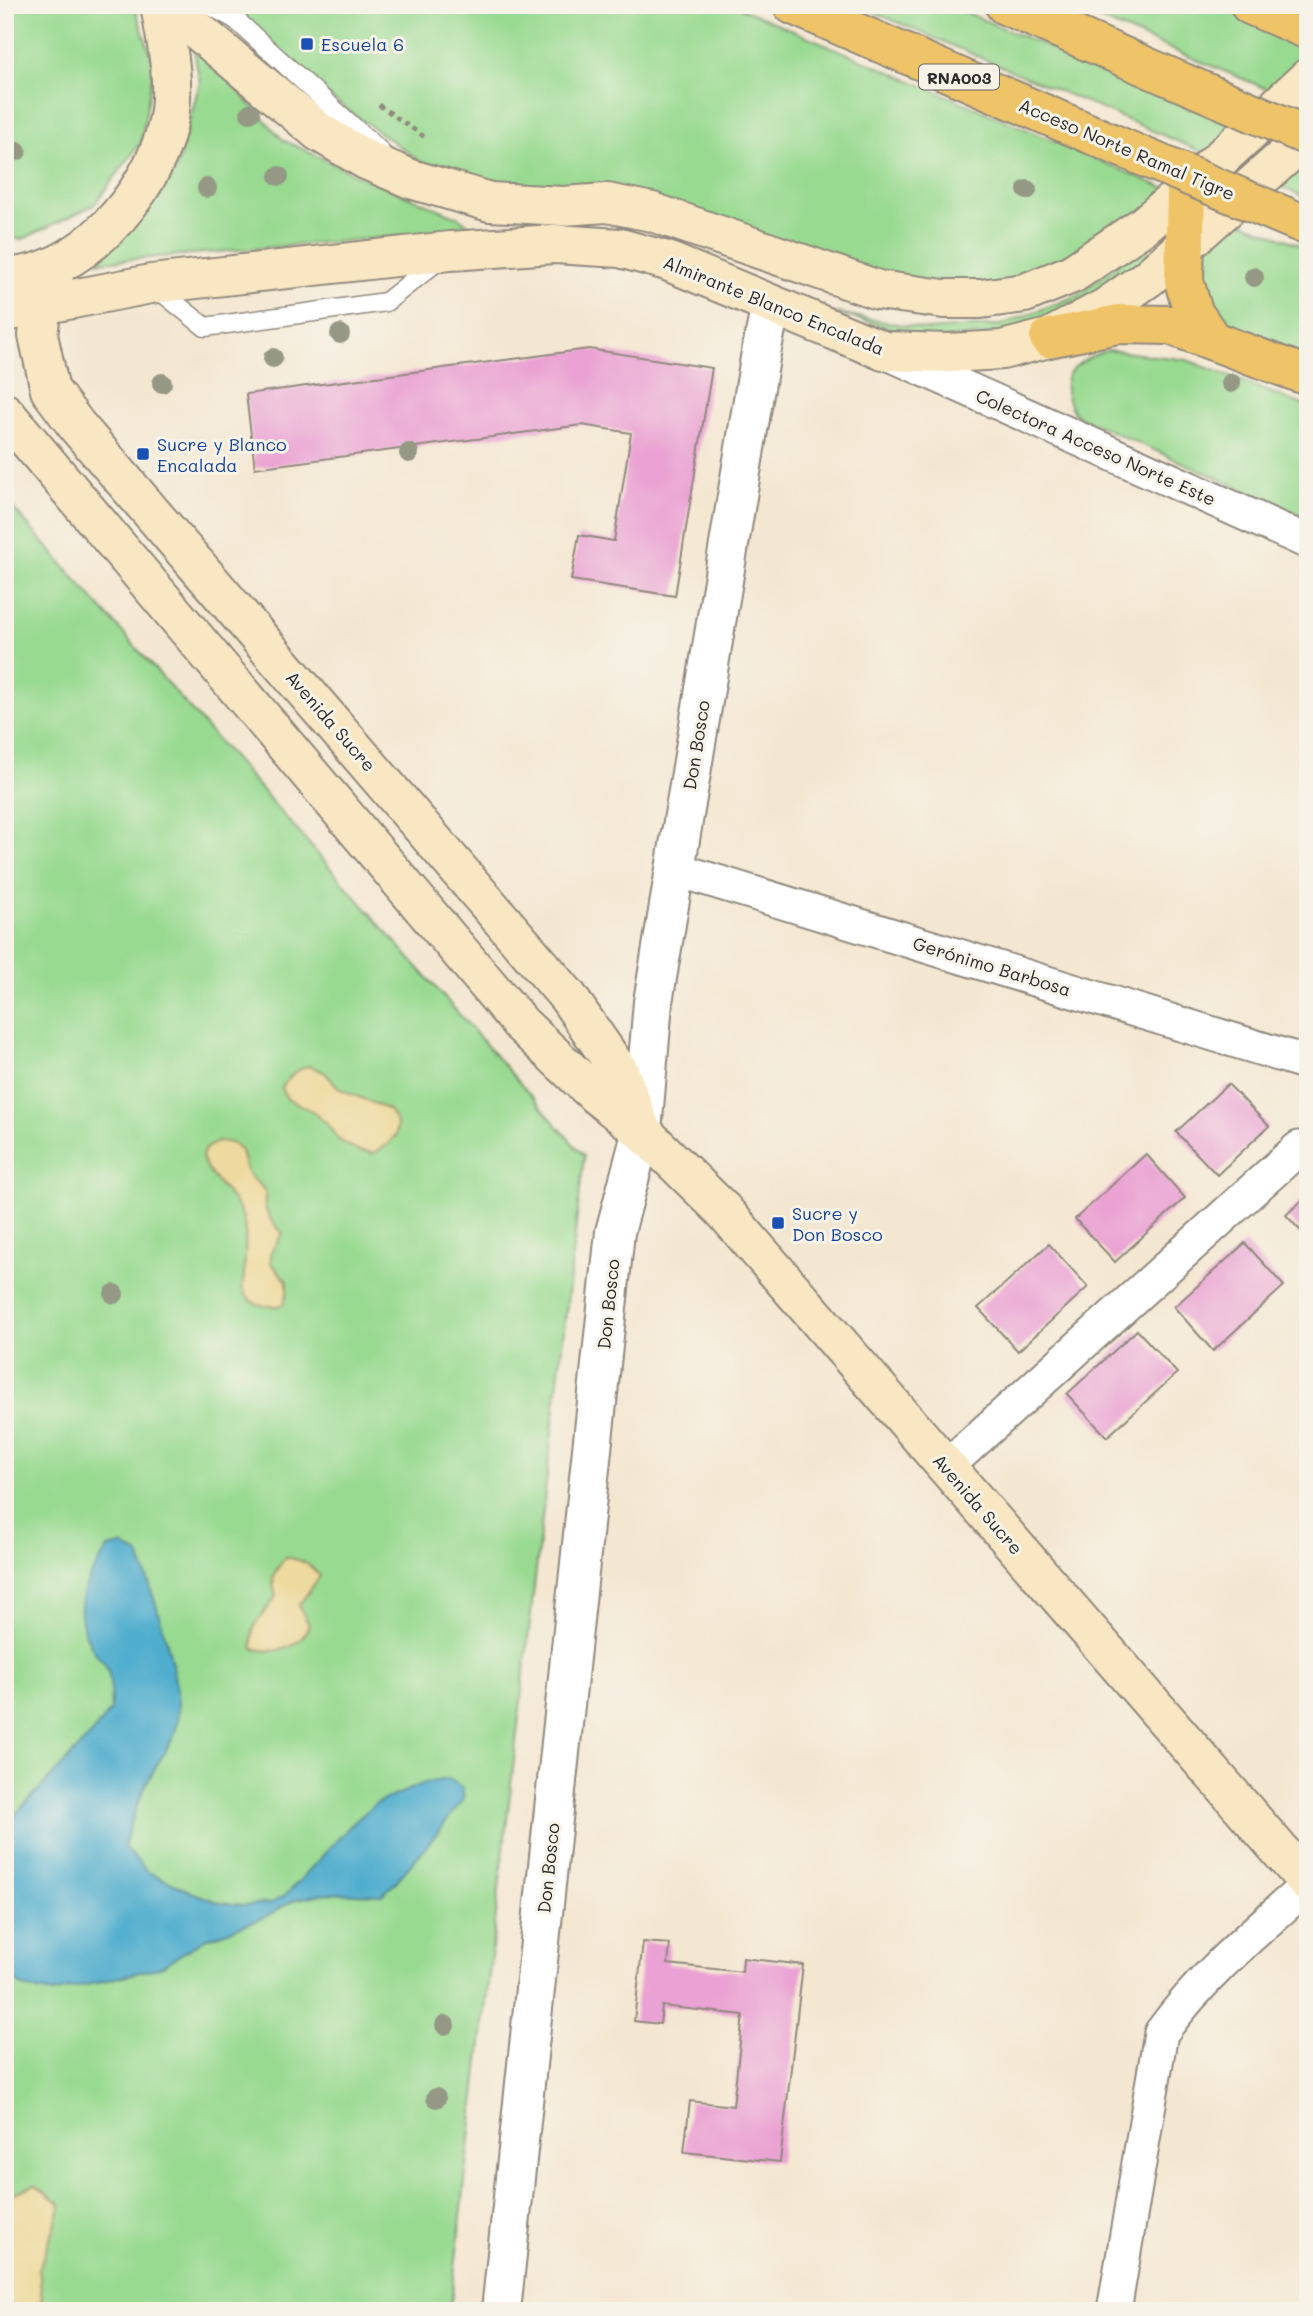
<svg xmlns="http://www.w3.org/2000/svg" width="1313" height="2316" viewBox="0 0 1313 2316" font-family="Mali,sans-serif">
<rect width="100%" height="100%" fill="#f7f3e8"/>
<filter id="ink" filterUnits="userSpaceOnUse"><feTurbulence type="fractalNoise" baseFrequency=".0143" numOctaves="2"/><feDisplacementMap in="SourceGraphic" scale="14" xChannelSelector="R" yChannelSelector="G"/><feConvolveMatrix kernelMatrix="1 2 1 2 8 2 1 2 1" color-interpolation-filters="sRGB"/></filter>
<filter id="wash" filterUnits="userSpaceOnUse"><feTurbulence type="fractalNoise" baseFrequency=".00686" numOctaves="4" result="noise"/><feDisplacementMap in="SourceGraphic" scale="28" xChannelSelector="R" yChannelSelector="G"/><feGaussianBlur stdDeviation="1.57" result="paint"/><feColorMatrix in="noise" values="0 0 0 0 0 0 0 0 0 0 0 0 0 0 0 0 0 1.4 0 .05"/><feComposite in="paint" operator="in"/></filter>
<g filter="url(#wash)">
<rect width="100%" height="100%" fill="#f4e7d2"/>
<path fill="#99da91" stroke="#62825e" stroke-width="2" d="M5 5H134L154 65 141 142 94 205 23 239 5 238Z
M210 5H733L1169 190 1128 228 998 290 881 284 490 186 426 165 345 108Z
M857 5H948L1308 156V199L1191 147Z
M1065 5H1230L1308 38V62L1277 93Z
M192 40 283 140 357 175 458 217 475 230 98 262 152 205 176 170 200 82Z
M1237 220 1308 248V370L1207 323 1195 258Z
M1144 243 1150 255 1089 306 1002 333 931 340 837 313 929 330 1001 325 1079 295Z
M1108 350 1187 360 1308 407V518L1075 415C1053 376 1072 363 1108 350Z
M5 499 584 1156 450 2311H5Z"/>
<path fill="#eeda9e" stroke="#8c8264" stroke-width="2" d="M309 1066 324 1072 340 1089 389 1110 397 1123 396 1135 387 1145 374 1153 359 1151 340 1141 325 1122 309 1109 287 1099 282 1088C289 1076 295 1070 309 1066Z
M218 1141C253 1144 236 1159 250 1176 255 1183 262 1185 266 1193 261 1208 271 1223 283 1233L271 1252V1263L287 1281V1294L283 1305C268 1308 249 1307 243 1289 242 1284 244 1277 244 1273 245 1255 248 1230 241 1213 231 1191 207 1179 202 1156L205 1149Z
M286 1557C302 1560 310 1564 320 1576L299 1605 309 1625C300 1650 276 1653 253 1649 248 1622 264 1617 276 1596 270 1576 273 1573 286 1557Z
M35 2185 61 2204 54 2229 39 2268 42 2299 32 2311H5V2196Z"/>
<path fill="#50adce" stroke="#3e6c7c" stroke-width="2" d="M122 1545 139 1555C153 1593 190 1699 174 1735 169 1747 161 1757 155 1768 140 1794 131 1818 124 1847L148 1872 196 1894 221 1903 246 1905 272 1903 289 1892 350 1826 376 1803 425 1783 449 1779 463 1788V1800L425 1848 394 1884 382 1895 326 1893 294 1900 263 1918 203 1940 161 1967 53 1993 23 1987 5 1972V1825L88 1738 111 1710C110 1698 112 1683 108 1671 106 1661 94 1654 90 1644 69 1603 87 1582 108 1548Z"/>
<g id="blocks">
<path fill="#eaa1d3" d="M589 349 712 368 675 596 571 580 579 535 614 541 631 433 582 425 255 468 246 394Z
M1228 1084 1269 1126 1217 1175 1176 1132Z
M1146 1154 1185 1198 1115 1262 1075 1219Z
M1308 1195V1239L1286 1215Z
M1245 1243 1284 1286 1213 1351 1174 1307Z
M1049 1244 1088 1287 1018 1351 978 1308Z
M1137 1330 1177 1373 1107 1437 1067 1394Z
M643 1942 670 1944 668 1964 742 1972 743 1958 803 1965 780 2162 684 2152 690 2101 733 2106 743 2015 662 2006 660 2024 634 2021Z"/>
</g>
</g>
<g filter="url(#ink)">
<use href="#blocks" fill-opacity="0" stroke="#90897e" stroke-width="2"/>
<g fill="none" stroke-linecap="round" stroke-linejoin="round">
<defs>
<path id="service" d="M209 5 236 20 380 151
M154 286 205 327 386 302 439 260"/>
<path id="minor" d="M890 354 1308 542
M675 869 1308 1063
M946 1467 1299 1148
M1114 2311 1161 2033C1202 1976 1256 1931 1308 1885"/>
<path id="tertiary" d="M501 2311 615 1232 642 1131 653 1002 760 358 771 305"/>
<path id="secondary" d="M167 5 319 132 366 160 411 179 490 202 563 206 607 203 652 212 878 290 944 299H980L1025 293 1072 274 1143 226 1186 190 1308 78
M57 266 42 306 38 335 50 390 77 426 568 997 619 1071 641 1129
M5 277C79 278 151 194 167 127 177 87 167 45 160 5
M5 312 151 284 450 251 554 244 620 248 667 261 884 351 948 353 1002 350 1049 338 1105 308 1148 278 1308 136
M5 413 521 1024 595 1094 642 1131 723 1210 1308 1883"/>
<path id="motorway" d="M793 5 1125 149
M1005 5 1165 75
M1250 5 1308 30
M1186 190 1184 281 1193 312 1212 340
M1049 338 1118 324 1170 325 1308 376"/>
</defs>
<use href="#service" stroke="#90897e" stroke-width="21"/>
<use href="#minor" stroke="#90897e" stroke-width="37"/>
<use href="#tertiary" stroke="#90897e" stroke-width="42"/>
<use href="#secondary" stroke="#90897e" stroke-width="42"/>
<use href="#motorway" stroke="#90897e" stroke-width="42"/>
<path stroke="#90897e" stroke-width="4.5" stroke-dasharray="5 5" stroke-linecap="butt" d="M379 105 426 138"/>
<use href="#service" stroke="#fff" stroke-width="18"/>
<use href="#minor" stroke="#fff" stroke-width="33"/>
<use href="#tertiary" stroke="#fff" stroke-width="38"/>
<use href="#secondary" stroke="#f9e7c3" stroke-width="38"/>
<use href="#motorway" stroke="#efc469" stroke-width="38"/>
<defs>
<path id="motorway-bridge" d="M1165 75 1308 136
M1125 149 1308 226"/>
</defs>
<use href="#motorway-bridge" stroke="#90897e" stroke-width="42" stroke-linecap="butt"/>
<use href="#motorway-bridge" stroke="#efc469" stroke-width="38"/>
</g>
<g fill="#949884">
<circle cx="250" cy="113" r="10"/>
<circle cx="17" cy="151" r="10"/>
<circle cx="279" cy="176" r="10"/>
<circle cx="207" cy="188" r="10"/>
<circle cx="1027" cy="190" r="10"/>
<circle cx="1254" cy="277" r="10"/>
<circle cx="340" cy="334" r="10"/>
<circle cx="273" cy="358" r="10"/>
<circle cx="162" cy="383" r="10"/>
<circle cx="1231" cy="383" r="10"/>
<circle cx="409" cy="453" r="10"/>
<circle cx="114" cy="1294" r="10"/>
<circle cx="445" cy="2025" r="10"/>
<circle cx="436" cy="2098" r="10"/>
</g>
</g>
<g fill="#1a4fb4" stroke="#f7f3e8" stroke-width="2.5">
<rect x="300" y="37" width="14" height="14" rx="3.5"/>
<rect x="136" y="447" width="14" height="14" rx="3.5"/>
<rect x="771" y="1216" width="14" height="14" rx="3.5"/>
</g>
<g text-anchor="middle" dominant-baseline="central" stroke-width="6" stroke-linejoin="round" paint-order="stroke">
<rect fill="#f7f3e8" stroke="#686764" stroke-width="2" x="919" y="64.5" width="80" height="25" rx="5"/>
<g font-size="16" font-weight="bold" fill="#2b2b2b">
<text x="959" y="77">RNA003</text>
</g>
<g font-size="18" fill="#164399" stroke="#f7f3e8" text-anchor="start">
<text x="321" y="44">Escuela 6</text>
<text x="157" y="444">Sucre y Blanco<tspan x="157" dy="21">Encalada</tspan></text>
<text x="792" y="1213">Sucre y<tspan x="792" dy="21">Don Bosco</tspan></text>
</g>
<g font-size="18" fill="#2b2b2b" stroke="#f7f3e8">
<text transform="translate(1127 149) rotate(23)">Acceso Norte Ramal Tigre</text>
<text transform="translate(774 305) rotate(22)">Almirante Blanco Encalada</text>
<text transform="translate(1096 447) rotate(24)">Colectora Acceso Norte Este</text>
<text transform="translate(331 721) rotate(49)">Avenida Sucre</text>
<text transform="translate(696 745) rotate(-81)">Don Bosco</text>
<text transform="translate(992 966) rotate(17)">Gerónimo Barbosa</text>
<text transform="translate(608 1304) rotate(-84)">Don Bosco</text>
<text transform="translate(978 1504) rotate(49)">Avenida Sucre</text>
<text transform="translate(548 1868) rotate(-84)">Don Bosco</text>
</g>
</g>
<rect width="1313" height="2316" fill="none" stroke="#f7f3e8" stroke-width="28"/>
</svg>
